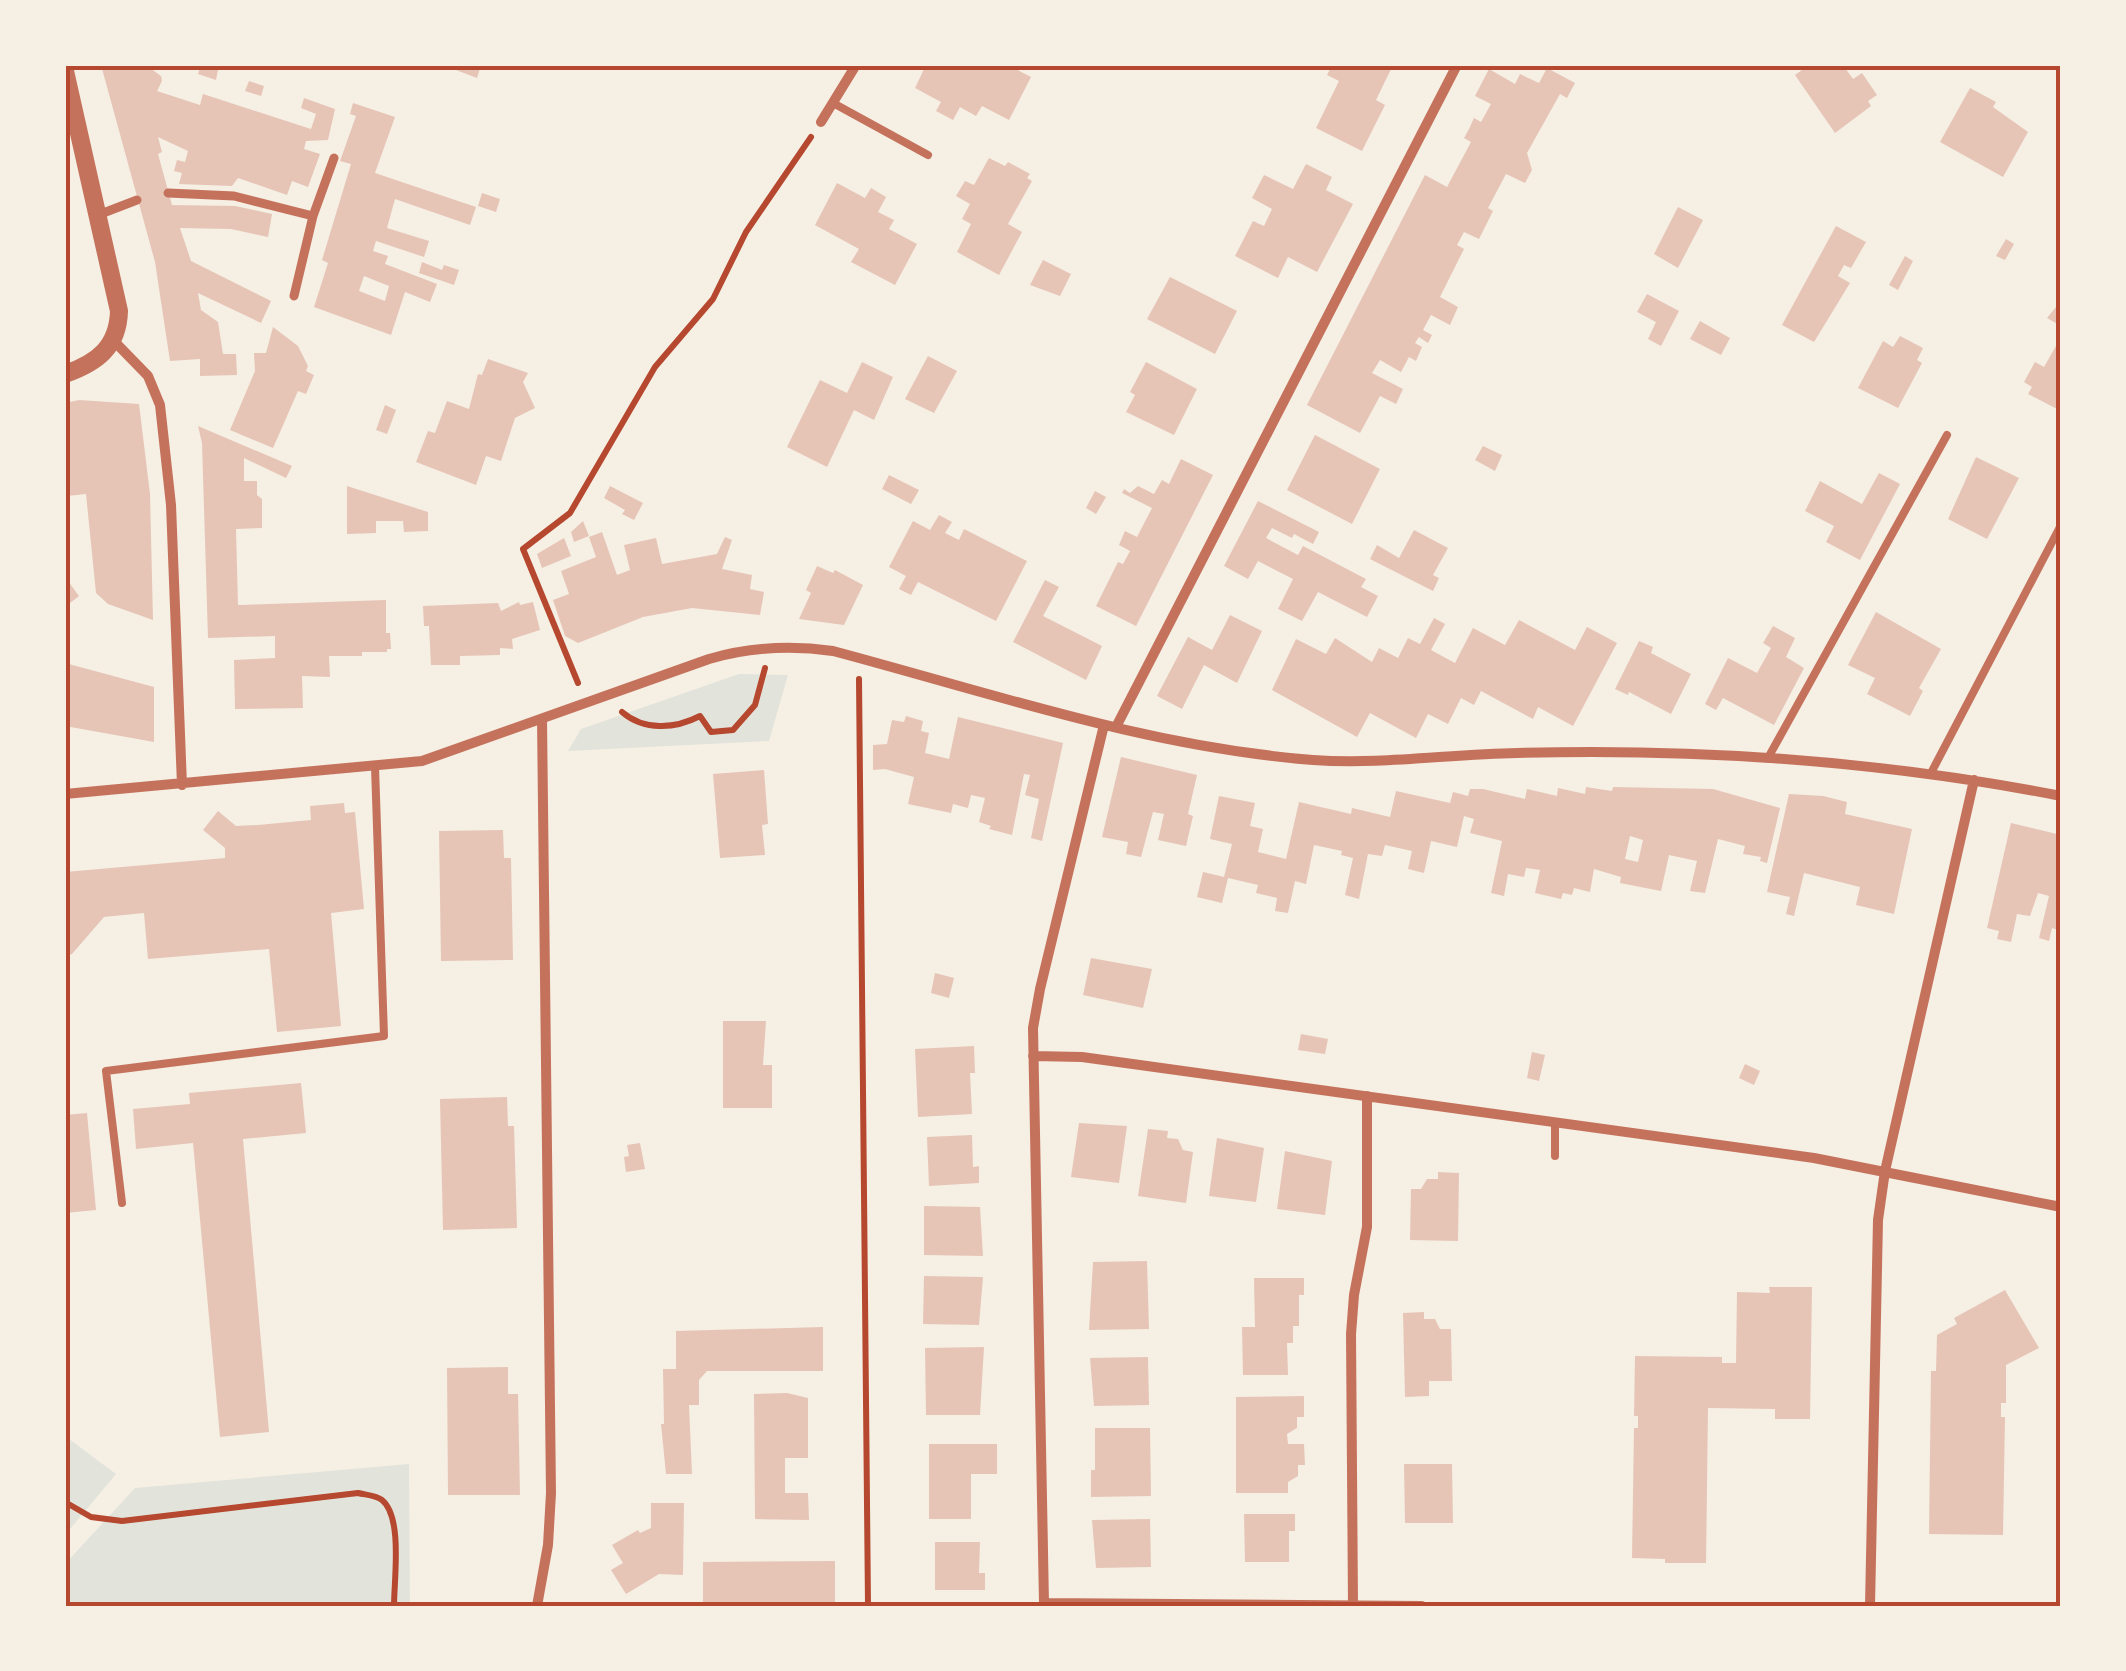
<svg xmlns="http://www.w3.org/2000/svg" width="2126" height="1671" viewBox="0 0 2126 1671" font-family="Manrope,sans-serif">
<rect width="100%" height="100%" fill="#f6efe4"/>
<path fill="#e2e4dc" d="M739 674 788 675 769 741 568 751 581 729Z
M65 1436 116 1474 65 1535Z
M409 1464 410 1606H65V1564L135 1488Z"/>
<path fill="#e6c5b7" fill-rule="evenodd" d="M101 65H146L161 76 162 81 157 91 200 105 203 94 311 129 316 114 301 108 304 98 335 109 328 140 306 141 304 149 320 154 308 187 292 181 287 195 238 178 232 186 179 184 182 173 174 171 177 160 185 162 188 151 158 137 162 152 158 154 172 205 235 206 272 214 268 237 231 229 180 228 191 261 271 301 261 323 198 293 201 310 218 322 223 354H236L237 375 200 376V359L170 361 155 262Z
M201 65H219L216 80 198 74Z
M443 65H481L477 78Z
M926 65H976L981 68 983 65H1008L1031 77 1009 120 982 106 976 116 960 107 953 120 936 111 941 102 915 88Z
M1332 65H1393L1376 100 1385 105 1362 151 1316 128 1339 81 1327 75Z
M1809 65H1843L1853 79 1862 73 1877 95 1868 101 1871 106 1835 133 1795 75Z
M1547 68 1575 83 1567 98 1560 94 1527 153 1532 170 1525 183 1506 174 1488 208 1493 211 1479 239 1464 232 1457 245 1464 249 1440 297 1458 307 1450 325 1431 315 1423 330 1432 335 1428 343 1419 337 1415 343 1422 347 1416 361 1409 357 1401 372 1380 360 1372 373 1403 389 1396 404 1380 396 1360 433 1307 405 1425 175 1447 187 1471 142 1464 138 1469 129 1474 118 1481 122 1491 104 1475 96 1489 69 1515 84 1520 74 1539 83Z
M249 81 264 86 261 96 245 91Z
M1970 88 1996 102 1993 107 2028 132 2003 177 1940 142Z
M353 103 395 117 375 173 476 207 470 225 395 199 387 228 429 241 424 257 376 241 373 251 388 256 385 264 437 284 430 302 405 292 391 335 314 307 328 263 322 260 351 164 340 161 356 116 350 114ZM364 276 389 286 385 301 359 291Z
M989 158 1005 166 1008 162 1030 174 1027 178 1032 181 1008 224 1022 232 999 275 957 252 971 224 962 219 970 204 956 196 965 181 974 185Z
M1306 164 1332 177 1326 190 1353 204 1317 272 1288 257 1278 278 1235 256 1253 221 1264 226 1272 209 1252 198 1264 175 1293 189Z
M837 183 865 198 871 188 886 197 878 212 894 220 889 229 917 244 895 285 851 262 859 249 815 225Z
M482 193 500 199 496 212 478 206Z
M1678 207 1703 220 1678 268 1654 254Z
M1836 226 1866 242 1851 268 1844 265 1838 276 1850 283 1814 342 1782 325Z
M2006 239 2014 244 2005 260 1996 256Z
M1905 256 1913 261 1898 290 1889 285Z
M1043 260 1071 274 1060 296 1030 285Z
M422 262 442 270 444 265 459 270 454 285 419 273Z
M1170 277 1237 311 1215 354 1147 319Z
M1647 294 1679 311 1661 346 1648 339 1656 322 1637 312Z
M2061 301V326L2047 318Z
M1700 321 1730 338 1721 355 1690 339Z
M273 327 298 346 308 366 306 371 314 375 306 394 298 391 273 448 230 430 255 371 254 353H266Z
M1900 336 1923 348 1917 360 1922 363 1898 408 1858 388 1883 341 1893 347Z
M2061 337V411L2028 394 2032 387 2024 382 2035 362 2044 367Z
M928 356 957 371 934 413 905 399Z
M488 359 528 373 523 382 535 408 515 418 501 461 486 456 476 485 416 462 428 431 435 433 447 401 469 409 478 374 482 375Z
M862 362 893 377 874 420 854 410 827 467 787 447 820 380 847 393Z
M1146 362 1197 389 1174 435 1126 412 1135 395 1130 392Z
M79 400 139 404 150 494 153 620 108 604 96 593 86 494 67 496 65 479V403Z
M385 405 396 410 387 434 376 430Z
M198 426 292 466 286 478 244 458V481H257V495L262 499V528L236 529 238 605 386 600V633H390L391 649H387V652H362V656H329L330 677 302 676 303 708 235 709 234 660 275 658V636L208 638 202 443Z
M1315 435 1380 469 1352 524 1287 490Z
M1483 446 1502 455 1495 471 1475 460Z
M1976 457 2019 478 1987 539 1948 519Z
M1181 459 1213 475 1136 626 1096 606 1118 562 1123 564 1130 551 1119 545 1125 531 1137 537 1152 508 1122 493 1124 489 1130 493 1138 486 1154 494 1162 480 1169 484Z
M1879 473 1900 484 1860 560 1826 542 1834 526 1805 511 1820 481 1862 504Z
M889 475 919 490 911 504 882 489Z
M347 486 428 512V531L404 532 403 521H376V533L347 534Z
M610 486 643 503 634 520 622 514 625 510 604 498Z
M1095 491 1106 497 1096 514 1086 508Z
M1258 501 1319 532 1313 544 1294 534 1292 538 1272 528 1266 538 1298 555 1303 546 1366 579 1361 587 1378 596 1367 617 1318 592 1302 621 1278 609 1293 579 1258 561 1248 579 1224 566Z
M939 515 952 522 945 533 959 540 964 529 1027 561 996 621 918 582 911 595 899 589 906 576 889 567 913 521 930 530Z
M583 521 589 536 574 542 571 532Z
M1414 530 1448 548 1433 575 1439 578 1433 591 1370 559 1377 545 1399 558Z
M602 532 617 575 630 570 624 545 656 538 662 564 717 554 725 537 732 540 722 569 752 575 750 589 764 592 760 615 692 608 643 617 578 643 565 636 553 600 569 594 561 571 596 557 589 537Z
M564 538 571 556 542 568 537 554Z
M817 566 833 573 835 570 863 585 844 625 799 619 811 593 806 590Z
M65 577 79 596 65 607Z
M1045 580 1059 587 1043 616 1102 646 1086 680 1013 642Z
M519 602 520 605 533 602 540 630 512 639 513 649 500 648V655L460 656V665H431L429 626H424L423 606 498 603 501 611Z
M1876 612 1941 649 1919 688 1923 691 1910 716 1867 694 1875 678 1848 665Z
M1230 615 1262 631 1237 683 1204 665 1182 709 1157 696 1188 637 1212 650Z
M1434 618 1445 624 1431 650 1455 663 1473 628 1505 645 1519 620 1575 650 1587 627 1617 643 1573 726 1538 707 1533 719 1481 691 1474 705 1461 698 1448 724 1428 714 1416 738 1370 713 1357 737 1272 690 1296 639 1326 654 1335 638 1372 662 1379 648 1398 658 1408 638 1420 644Z
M1773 626 1795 638 1786 657 1804 668 1774 725 1723 698 1716 710 1705 704 1728 658 1757 673 1771 648 1763 643Z
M1639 641 1653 647 1651 653 1691 674 1671 714 1629 692 1628 695 1615 689Z
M65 663 154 687V742L65 726Z
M906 716 923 721 921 731 929 733 925 753 949 759 958 717 1063 743 1042 841 1031 838 1039 799 1025 795 1030 775 1024 774 1012 835 989 829 991 826 979 822 985 798 971 795 968 808 953 804 951 813 908 804 914 777 885 769 873 770V745L887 744 892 720 904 722Z
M1121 757 1197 775 1188 814 1193 816 1186 846 1158 840 1164 814 1153 812 1141 857 1126 854 1128 842 1102 837Z
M764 770 768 824 762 825 765 855 720 858 713 774Z
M1586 787 1612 791 1613 787 1713 789 1780 808 1767 863 1760 861 1761 857 1743 854 1745 846 1718 839 1705 893 1690 891 1697 861 1669 855 1661 891 1620 883 1621 877 1594 869 1590 892 1574 888 1572 895 1563 893 1561 899 1535 893 1540 870 1526 868 1524 877 1508 874 1504 896 1491 893 1502 841 1470 833 1474 819 1464 816 1457 847 1431 841 1424 873 1408 869 1412 851 1385 845 1382 856 1368 854 1359 899 1345 895 1353 858 1341 855 1342 851 1314 845 1306 884 1295 881 1288 913 1275 911 1277 898 1256 893 1258 885 1228 878 1222 903 1197 897 1203 872 1224 877 1232 844 1210 839 1219 796 1255 803 1250 826 1263 829 1258 852 1286 859 1299 802 1351 814 1352 808 1390 817 1396 791 1450 803 1453 792 1468 796 1470 789H1483L1525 799 1527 789 1557 796 1558 788 1585 794ZM1630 836 1643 840 1638 862 1625 859Z
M1789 794 1823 796 1847 802 1845 814 1912 829 1894 914 1856 905 1860 887 1804 873 1794 916 1786 914 1790 897 1767 892Z
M344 803 345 813 355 812 364 909 331 913 341 1026 277 1032 269 949 148 959 144 913 104 917 72 954 65 957V872L225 858V848L203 830 218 811 236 826 258 825 311 820 310 806Z
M2011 823 2061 835V916L2058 930 2052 928 2049 941 2039 938 2049 896 2038 893 2030 916 2017 914 2011 942 1997 939 1999 931 1987 928Z
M503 830 504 858H511L513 960 441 961 439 831Z
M1091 958 1152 969 1143 1008 1083 995Z
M935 973 954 978 949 998 931 993Z
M723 1021H766L763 1065H772V1108H723Z
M1301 1034 1328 1039 1325 1054 1298 1050Z
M974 1046 975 1073H970L972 1114 918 1117 915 1049Z
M1532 1052 1545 1055 1539 1081 1527 1078Z
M1745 1064 1760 1071 1754 1085 1739 1078Z
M301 1083 306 1133 243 1139 269 1432 220 1437 193 1143 136 1149 133 1109 190 1104 189 1093Z
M507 1097 508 1126H514L517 1228 443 1230 440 1099Z
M87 1113 96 1210 65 1213V1115Z
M1079 1123 1127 1126 1119 1183 1071 1177Z
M1148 1129 1168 1131 1167 1138 1178 1139 1183 1150 1193 1152 1186 1203 1138 1196Z
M972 1135 973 1167 979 1166V1183L929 1186 927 1137Z
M1217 1138 1264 1148 1256 1202 1209 1196Z
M640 1143 645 1169 626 1172 624 1157 629 1156 627 1145Z
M1285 1151 1332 1161 1325 1215 1277 1209Z
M1438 1172 1459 1173 1458 1241 1410 1240 1411 1189H1421L1427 1179H1438Z
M924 1206 980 1207 983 1256 924 1255Z
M1147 1261 1149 1329 1089 1330 1093 1262Z
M924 1276 983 1277 979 1325 923 1324Z
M1254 1278H1304V1295H1299V1326H1293V1343H1287L1288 1375H1243L1242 1327H1255Z
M1769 1287H1812L1810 1419H1775V1409L1708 1408 1706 1563H1665V1559L1632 1558 1634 1428H1638V1416H1634L1635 1356 1722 1357V1363H1736L1737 1292 1770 1293Z
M2005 1290 2039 1348 2006 1365V1403H2001V1417H2005L2003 1535 1929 1534 1931 1371H1936L1937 1335 1957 1324 1954 1318Z
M1424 1312V1319H1435L1440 1329H1451L1452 1381H1429V1396L1405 1397 1403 1313Z
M823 1327V1371H707L699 1380V1405H689L692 1474H666L661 1424H664L663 1369H676V1331Z
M984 1347 980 1415H926L925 1348Z
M1148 1357 1149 1405 1094 1406 1090 1358Z
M508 1367V1394H518L520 1495H448L447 1368Z
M787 1393 808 1398V1458H785V1493H808L809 1520 755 1519 754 1394Z
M1304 1396V1417H1297V1428L1287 1434 1288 1444H1304L1305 1465H1298V1476L1288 1482V1493H1236V1397Z
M1095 1428H1150L1151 1496 1091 1497V1470H1095Z
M929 1444H997V1474H971V1519H929Z
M1404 1464H1452L1453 1523H1405Z
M651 1503H684L683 1575 659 1574 626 1594 611 1570 623 1563 612 1545 638 1530 640 1533 651 1528Z
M1244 1514H1295V1531H1289V1562H1245Z
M1150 1519 1151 1567 1096 1568 1092 1520Z
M935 1542H980L979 1573H985V1590H935Z
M835 1561V1606H703V1562Z"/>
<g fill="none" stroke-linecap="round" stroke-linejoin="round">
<path stroke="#b5482f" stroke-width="6" d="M859 679 868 1606
M578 683 523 549 570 513 655 367 713 299 746 232 811 137
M622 712C644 731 675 729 700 716L711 732 733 730 755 705 765 668
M65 1502 91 1517 122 1521 358 1493C366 1495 375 1495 382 1500 403 1517 394 1580 394 1606"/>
<path stroke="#c5725c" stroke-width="8" d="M833 103 928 155
M1768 758 1947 435
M1931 773 2061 525
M1555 1156V1123
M122 1203 106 1071 384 1036 375 767"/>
<path stroke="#c5725c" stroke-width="9" d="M168 193 234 196 313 216
M98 215 137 200
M294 296 313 216 334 158"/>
<path stroke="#c5725c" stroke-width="10" d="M821 122 856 65
M114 341 148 376 160 405 171 505 182 785
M1104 725 1040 989 1033 1028 1044 1603 1422 1606
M1116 727 1457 65
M65 794 422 761 709 659C750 647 790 645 833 651 991 693 1148 747 1313 760 1380 765 1450 754 1517 753 1700 748 1882 761 2061 796
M1033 1056 1082 1057 1814 1158 2061 1207
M1353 1605 1351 1334 1354 1295 1367 1227V1096
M537 1606 548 1545 551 1493 542 719
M1870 1606 1878 1220 1885 1171 1974 780"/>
<path stroke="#c5725c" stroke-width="18" d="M65 71 119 311C118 347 97 363 65 374"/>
</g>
<rect width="2126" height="1671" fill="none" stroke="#f6efe4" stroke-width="135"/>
<rect x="68" y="68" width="1990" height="1536" fill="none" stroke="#b5482f" stroke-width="4"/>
</svg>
